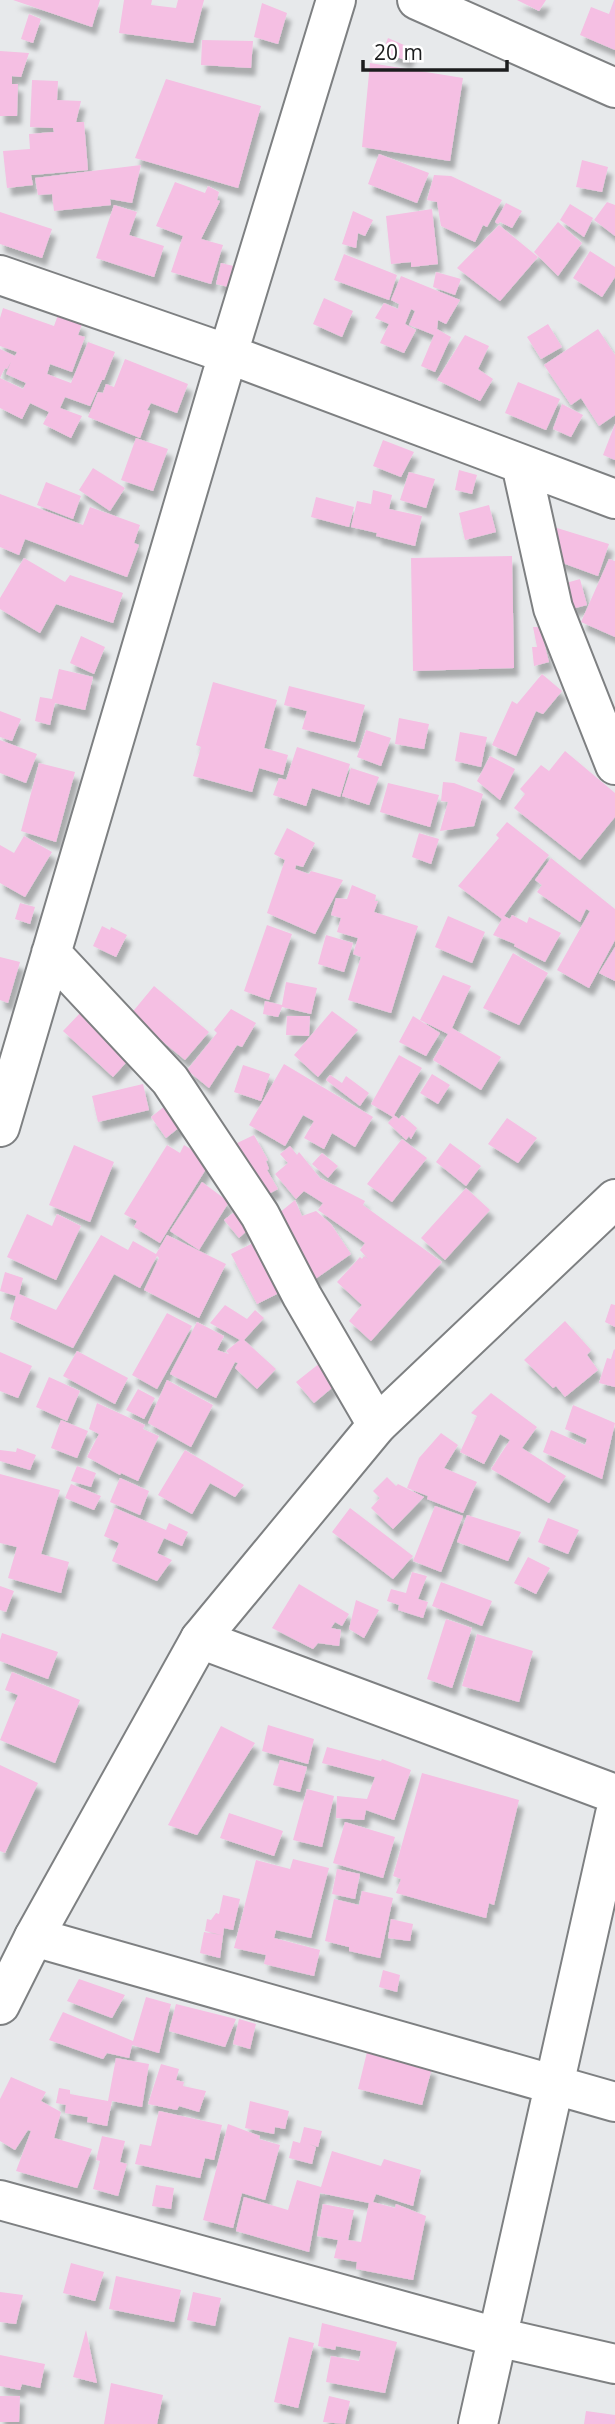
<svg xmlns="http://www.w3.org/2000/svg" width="615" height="2424" viewBox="0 0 615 2424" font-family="'Open Sans',sans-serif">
<defs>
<filter id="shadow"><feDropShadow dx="4.5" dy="8" stdDeviation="2" flood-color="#0004"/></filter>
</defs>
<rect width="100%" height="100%" fill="#e7e9eb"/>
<path fill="#f5bfe3" filter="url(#shadow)" d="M13 0H100L92 27Z
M124 0H152L151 5 176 8 178 0H204L193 43 119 33Z
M517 0H546L539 11Z
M614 0H615V50L580 35 591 7 609 14Z
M262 3 287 13 278 44 254 37Z
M29 14 41 19 33 43 21 39Z
M388 38 413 49 407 61 383 51Z
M202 40 253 41 251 68 201 65Z
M0 51 29 53 21 77 12 76V84H18L17 116H0Z
M370 63 463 78 450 161 362 147Z
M166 79 261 106 238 188 135 158Z
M32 80 58 81 57 100 81 101 76 122H84L88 170 33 175H31L33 185 7 188 3 151 30 149 29 134 54 132 53 128 30 127Z
M379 154 429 173 417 203 368 184Z
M582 160 608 167 602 192 576 187Z
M141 165 132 203 110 199 111 205 54 211 52 194 38 195 35 178Z
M434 175 451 176 502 200 487 227 483 225 475 242 441 226 437 202 427 200Z
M175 182 205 193 208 186 219 192 217 200 220 201 201 239 223 245 211 284 171 272 183 236 156 226Z
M607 202 615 205V236L594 220Z
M506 203 522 211 512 228 500 222 498 224 495 222Z
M570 204 593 218 584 237 560 220Z
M114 205 137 212 129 235 164 246 154 277 96 258Z
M432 209 438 264 411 267V262L391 264 386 216Z
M353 211 373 220 365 236 358 233 356 248 342 244Z
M0 212 52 229 42 258 0 244Z
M558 222 582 243 558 276 534 252Z
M499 225 538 257 500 301 457 268Z
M590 251 615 267V277L602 297 573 278Z
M344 254 397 275 389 300 334 280Z
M221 263 242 268 237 289 216 284Z
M436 272 461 279 455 295 433 287Z
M401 276 460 300 446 324 438 320 437 329 451 337 435 372 421 366 434 335 409 325 415 311 411 309 405 324 416 330 404 353 380 343 389 324 375 318 384 303 398 309 399 304 391 300Z
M324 298 353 311 342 337 313 324Z
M3 308 54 326 58 315 82 324 78 335 85 337 72 372 50 364 47 374 71 383 88 342 115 352 104 380H102L90 406 65 397 60 408 82 416 71 438 43 424 49 412 30 403 22 419 0 408V378L23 389 26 383 6 374 11 362 7 369 5 368 0 378V349L15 356 17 352 0 346V318Z
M548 324 562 347 541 359 527 337Z
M598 329 615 355V415L599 426 581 398 571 405 544 365Z
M465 335 489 346 478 369 493 379 480 401 437 380Z
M125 359 188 384 177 413 151 403 147 410 150 411 140 438 88 417 98 392 103 393 106 384 114 387Z
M518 382 560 399 546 430 505 413Z
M562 404 583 415 571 437 553 429Z
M615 424V460L603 455Z
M136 438 168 449 153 491 121 480Z
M383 440 414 452 401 477 373 466Z
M93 468 125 488 110 511 79 490Z
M459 470 477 475 472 494 455 490Z
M409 472 435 479 426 508 400 500Z
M46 482 81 496 73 519 37 505Z
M373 490 392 495 389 509 422 516 415 546 376 536 377 533 351 527 357 501 371 504Z
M0 494 83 525 90 507 140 525 134 543 139 545 127 577 25 539 19 555 0 547Z
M316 497 354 507 349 527 311 517Z
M489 505 496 532 465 540 459 513Z
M544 524 609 544 598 576 557 561Z
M512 556 514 668 413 671 411 558Z
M24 558 65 582 70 575 123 593 113 623 56 604 40 633 0 609V598Z
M609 559 615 561V637L581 622Z
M580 579 587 605 568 610 559 585Z
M533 627H540L549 662 534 666 532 647H537Z
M81 636 105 647 94 674 70 663Z
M59 669 93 677 85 710 55 703 50 725 35 721 40 697 52 699Z
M542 674 562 691 543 714 536 711 516 756 492 745 512 701 517 704Z
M213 682 277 700 264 748 288 755 283 775 259 768 252 792 193 776 201 747 196 745Z
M289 686 365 705 355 742 302 729 307 711 284 705Z
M0 711 21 719 12 741 0 737Z
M399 718 429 724 424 749 395 744Z
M366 730 391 738 381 766 357 757Z
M460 732 487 737 481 767 455 761Z
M0 740 37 754 26 783 0 773Z
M297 747 350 764 340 797 312 788 306 806 273 795 279 778 286 780Z
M565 751 615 793V817L580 860 514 808 525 794 520 789 541 765 549 771Z
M490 756 515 769 500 800 477 781Z
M39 763 75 772 56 842 21 831Z
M351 768 379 777 369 805 342 796Z
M443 782 454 783 483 794 474 826 440 831 448 802 441 801Z
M388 783 439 795 430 827 380 812Z
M507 822 549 855 504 916 510 919 512 915 527 923 529 917 561 933 545 962 514 946 515 944 493 935 502 919 458 886 499 838 496 835Z
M287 828 315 843 303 867 296 865 295 869 309 874 311 871 343 880 315 934 267 913 285 860 274 854Z
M419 833 439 839 431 864 412 857Z
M24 836 52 852 25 897 0 883V845L14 853Z
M551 858 615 909V940L589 988 557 970 590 911 586 909 580 922 537 892 542 885 535 880Z
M352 885 376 895 375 901H378L374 912 418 926 391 1013 348 1000 361 957 353 954 358 938 337 932 341 918 331 915 336 898 347 899Z
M20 903 35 907 30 924 15 919Z
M448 916 485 932 472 963 435 947Z
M267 925 292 934 269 1000 244 991Z
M102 926 110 930 111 927 127 935 116 957 93 946Z
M326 935 353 943 344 972 318 964Z
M615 947V981L599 973Z
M513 953 548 973 519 1025 483 1008Z
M0 957 20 962 8 1003 0 1000Z
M443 975 471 986 452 1028 501 1057 481 1090 433 1060 448 1034 420 1020Z
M286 982 317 988 311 1014 282 1007 278 1017 263 1014 265 1001 282 1005Z
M154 986 209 1032 185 1060 130 1015Z
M231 1009 256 1023 242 1047 237 1045 209 1088 187 1070 217 1033 214 1030Z
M82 1011 133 1055 113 1077 63 1031Z
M332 1011 358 1030 318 1077 294 1055Z
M287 1016H310L309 1036 286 1035Z
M413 1016 440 1033 426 1056 399 1042Z
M399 1055 422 1068 394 1115 399 1119 402 1115 417 1128 411 1139 409 1136 406 1140 388 1123 393 1117 371 1104Z
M284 1064 373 1117 355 1147 332 1133 324 1149 304 1138 314 1121 303 1115 285 1146 249 1125Z
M243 1065 270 1074 261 1101 234 1092Z
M432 1074 450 1085 438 1104 420 1093Z
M330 1075 342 1083 346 1076 369 1093 360 1106 326 1080Z
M143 1084 149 1110 98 1122 92 1096Z
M170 1102 186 1122 166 1138 151 1117Z
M507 1118 537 1138 518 1163 488 1144Z
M254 1135 268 1160 266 1161 269 1169 267 1170 278 1189 263 1197 233 1145Z
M402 1139 427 1158 392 1202 367 1184Z
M450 1143 481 1166 466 1186 436 1162Z
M74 1145 114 1162 90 1222 49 1205Z
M167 1145 180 1153 184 1145 211 1161 160 1243 134 1227 137 1221 124 1214Z
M290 1146 297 1155 299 1152 320 1178 365 1201 363 1205 442 1262 371 1341 349 1321 362 1305 337 1282 360 1257 362 1259 364 1256 368 1259 360 1250 365 1243 318 1210 323 1203 304 1191 296 1199 275 1174 288 1163 280 1154Z
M322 1153 338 1166 328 1178 312 1164Z
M202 1182 229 1202 199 1250 170 1231Z
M466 1188 490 1210 445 1260 421 1238Z
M295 1200 302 1216 316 1211 331 1224 351 1254 304 1287 273 1218Z
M241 1207 252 1226 239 1238 224 1220Z
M27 1214 52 1226 57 1214 81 1226 56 1280 7 1257Z
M101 1235 128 1250 133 1241 156 1254 167 1235 226 1264 199 1318 144 1290 159 1258 157 1256 140 1288 114 1274 73 1348 10 1319 16 1296 0 1291 5 1272 23 1278 19 1294 56 1310Z
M261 1239 287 1289 257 1304 231 1254Z
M611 1304 615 1305V1327L605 1322Z
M225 1305 247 1319 255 1310 264 1318 244 1340 276 1369 257 1389 235 1368 238 1363 235 1362 216 1398 170 1374 197 1322 224 1336 217 1350 229 1354 226 1351 240 1340 210 1323Z
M167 1313 192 1326 157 1389 132 1375Z
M565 1321 591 1350 587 1355 598 1370 565 1397 556 1386 553 1388 524 1360Z
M614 1349 615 1350V1387L599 1383 607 1358 611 1359Z
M77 1351 128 1378 115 1404 63 1376Z
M0 1352 32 1366 18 1398 0 1391Z
M320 1363 333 1387 314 1403 296 1382Z
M49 1377 80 1391 67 1421 36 1407Z
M167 1380 213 1405 191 1447 148 1423Z
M138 1389 155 1398 144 1419 126 1410Z
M491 1393 537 1427 522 1448 566 1476 549 1503 491 1469 510 1440 500 1434 484 1464 460 1452 477 1416 471 1413Z
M97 1403 145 1425 143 1429 159 1436 138 1481 121 1473 120 1475 87 1457 99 1434 89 1429Z
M573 1405 615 1423 602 1479 543 1452 551 1430 585 1445 587 1439 565 1429Z
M61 1420 88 1431 77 1458 51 1448Z
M441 1433 458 1445 444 1468 477 1482 463 1513 427 1499 428 1496 407 1488 419 1458Z
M17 1448 36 1455 30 1470 0 1461V1450L16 1452Z
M185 1450 244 1485 235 1497 210 1483 192 1514 158 1495Z
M77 1466 96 1473 91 1487 71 1481Z
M0 1474 60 1490 41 1554 69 1562 61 1593 8 1578 17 1547 0 1543Z
M387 1477 396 1486 398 1484 424 1497 393 1529 371 1508 380 1498 373 1491Z
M120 1478 149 1491 140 1515 110 1502Z
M71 1484 101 1496 94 1510 65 1498Z
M435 1506 463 1516 441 1572 413 1561Z
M115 1508 166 1530 169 1523 188 1532 182 1546 164 1538 157 1553 172 1560 157 1581 112 1561 119 1543 104 1536Z
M350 1508 413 1556 393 1579 332 1532Z
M467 1515 521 1532 508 1561 457 1542Z
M548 1518 579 1530 568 1554 538 1542Z
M528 1557 550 1568 536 1594 514 1583Z
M412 1572 427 1576 418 1599 428 1602 423 1618 398 1610 399 1605 387 1601 391 1589 406 1593Z
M441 1582 492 1601 482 1626 432 1606Z
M299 1584 349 1614 342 1626 335 1622 331 1628 341 1630 339 1646 318 1643 313 1649 272 1628Z
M0 1586 14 1591 6 1612 0 1610Z
M356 1600 379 1610 364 1638 349 1629Z
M446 1619 472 1628 452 1688 427 1679Z
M2 1633 58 1652 48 1679 0 1661V1640Z
M477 1634 533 1651 519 1702 462 1686Z
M12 1672 80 1700 55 1763 0 1740 18 1695 5 1690Z
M268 1725 314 1739 308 1764 262 1751Z
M221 1726 255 1743 197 1835 168 1825Z
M327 1747 381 1761 382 1759 411 1770 394 1820 366 1810 364 1820 336 1818 337 1796 367 1799 375 1777 322 1763Z
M280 1760 307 1767 300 1792 273 1785Z
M0 1765 38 1783 5 1853 0 1851Z
M422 1773 519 1800 494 1905 489 1903 486 1918 396 1893 401 1879 393 1876Z
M307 1789 334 1796 322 1847 293 1840Z
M229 1813 283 1831 274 1856 220 1838Z
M345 1822 395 1837 383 1878 333 1863Z
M293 1859 329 1868 311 1938 276 1930 274 1938 320 1950 314 1976 264 1964 266 1955 234 1948 256 1860 290 1869Z
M337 1869 360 1874 355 1899 332 1894Z
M362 1891 393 1898 380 1958 349 1951V1947L325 1941 334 1899 359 1905Z
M223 1895 240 1899 233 1930 224 1928 220 1958 200 1953 204 1932 221 1935 205 1931 207 1919 211 1920 216 1913 219 1914Z
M391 1919 413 1924 410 1941 388 1938Z
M383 1970 400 1975 397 1992 379 1987Z
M79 1979 125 1995 112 2018 67 2001Z
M146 1997 171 2004 159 2053 132 2045 129 2058 107 2053 103 2059 49 2040 63 2012 133 2041Z
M176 2004 236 2019 225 2047 169 2031Z
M239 2019 256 2024 250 2049 233 2044Z
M367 2052 432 2068 422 2105 358 2089Z
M116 2058 149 2064 142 2107 112 2101 107 2126 87 2122 88 2117 65 2113 66 2105 56 2103 59 2088 70 2090V2094L108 2101Z
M161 2064 179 2069 176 2080 184 2082 183 2086 206 2091 199 2112 179 2106 177 2110 148 2104Z
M11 2077 46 2092 41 2101 61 2112 54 2138 92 2149 77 2188 16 2171 31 2131 28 2130 15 2150 0 2141V2099Z
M250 2101 289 2111 285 2129 275 2127 274 2134 245 2128Z
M159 2111 222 2125 214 2160 205 2158 200 2178 135 2164 140 2144 151 2146Z
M228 2124 260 2136 259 2139 280 2145 265 2200 242 2193 233 2228 203 2220Z
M304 2127 322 2131 318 2147 309 2144 316 2147 312 2164 289 2158 293 2141 300 2143Z
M102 2136 125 2141 120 2162 127 2164 118 2196 93 2189 100 2161 96 2160Z
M332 2151 381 2166 384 2159 421 2170 413 2206 376 2194 373 2202 395 2208 396 2204 426 2216 413 2280 356 2269 357 2262 334 2258 338 2240 317 2236 323 2204 354 2210 348 2240 361 2242 369 2203 320 2193 309 2252 236 2231 244 2197 288 2210 297 2180 321 2187Z
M156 2185 174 2188 171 2209 152 2206Z
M71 2263 104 2272 95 2301 63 2293Z
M116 2276 181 2290 174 2322 109 2309Z
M0 2292 23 2295 16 2324 0 2322Z
M193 2292 221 2298 215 2326 187 2320Z
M322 2323 397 2342 385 2393 326 2382 331 2356 359 2361 361 2351 336 2346 335 2350 318 2346Z
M86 2330 97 2383 73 2377Z
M289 2337 314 2343 298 2408 274 2402Z
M0 2355 45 2364 40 2388 22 2384 20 2390 0 2386Z
M111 2383 163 2395 157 2424H104Z
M0 2396H20L19 2422H0Z
M329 2396 350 2401 345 2424 323 2422Z
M586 2411 615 2415V2424H584Z"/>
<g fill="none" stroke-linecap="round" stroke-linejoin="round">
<defs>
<path id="street" d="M417 0 615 88
M0 275 228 354 615 499
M521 464 553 608 615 765
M51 953 170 1080 260 1215 302 1296 377 1425
M0 1127 228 354 336 0
M200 1639 615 1794
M34 1937 615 2102
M0 2200 497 2337 615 2364
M478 2424 615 1814"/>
<path id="secondary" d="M0 2005 34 1937 200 1639 377 1425 615 1199"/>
</defs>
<use href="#street" stroke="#7e8082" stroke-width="42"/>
<use href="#secondary" stroke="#7e8082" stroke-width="42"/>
<use href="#street" stroke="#fff" stroke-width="38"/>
<use href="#secondary" stroke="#fff" stroke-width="38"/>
</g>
<path d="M363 60v10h144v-10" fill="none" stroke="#1c1d1e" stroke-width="3.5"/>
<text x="374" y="60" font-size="21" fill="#1c1d1e" stroke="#ffffff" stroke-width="5" paint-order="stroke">20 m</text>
</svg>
